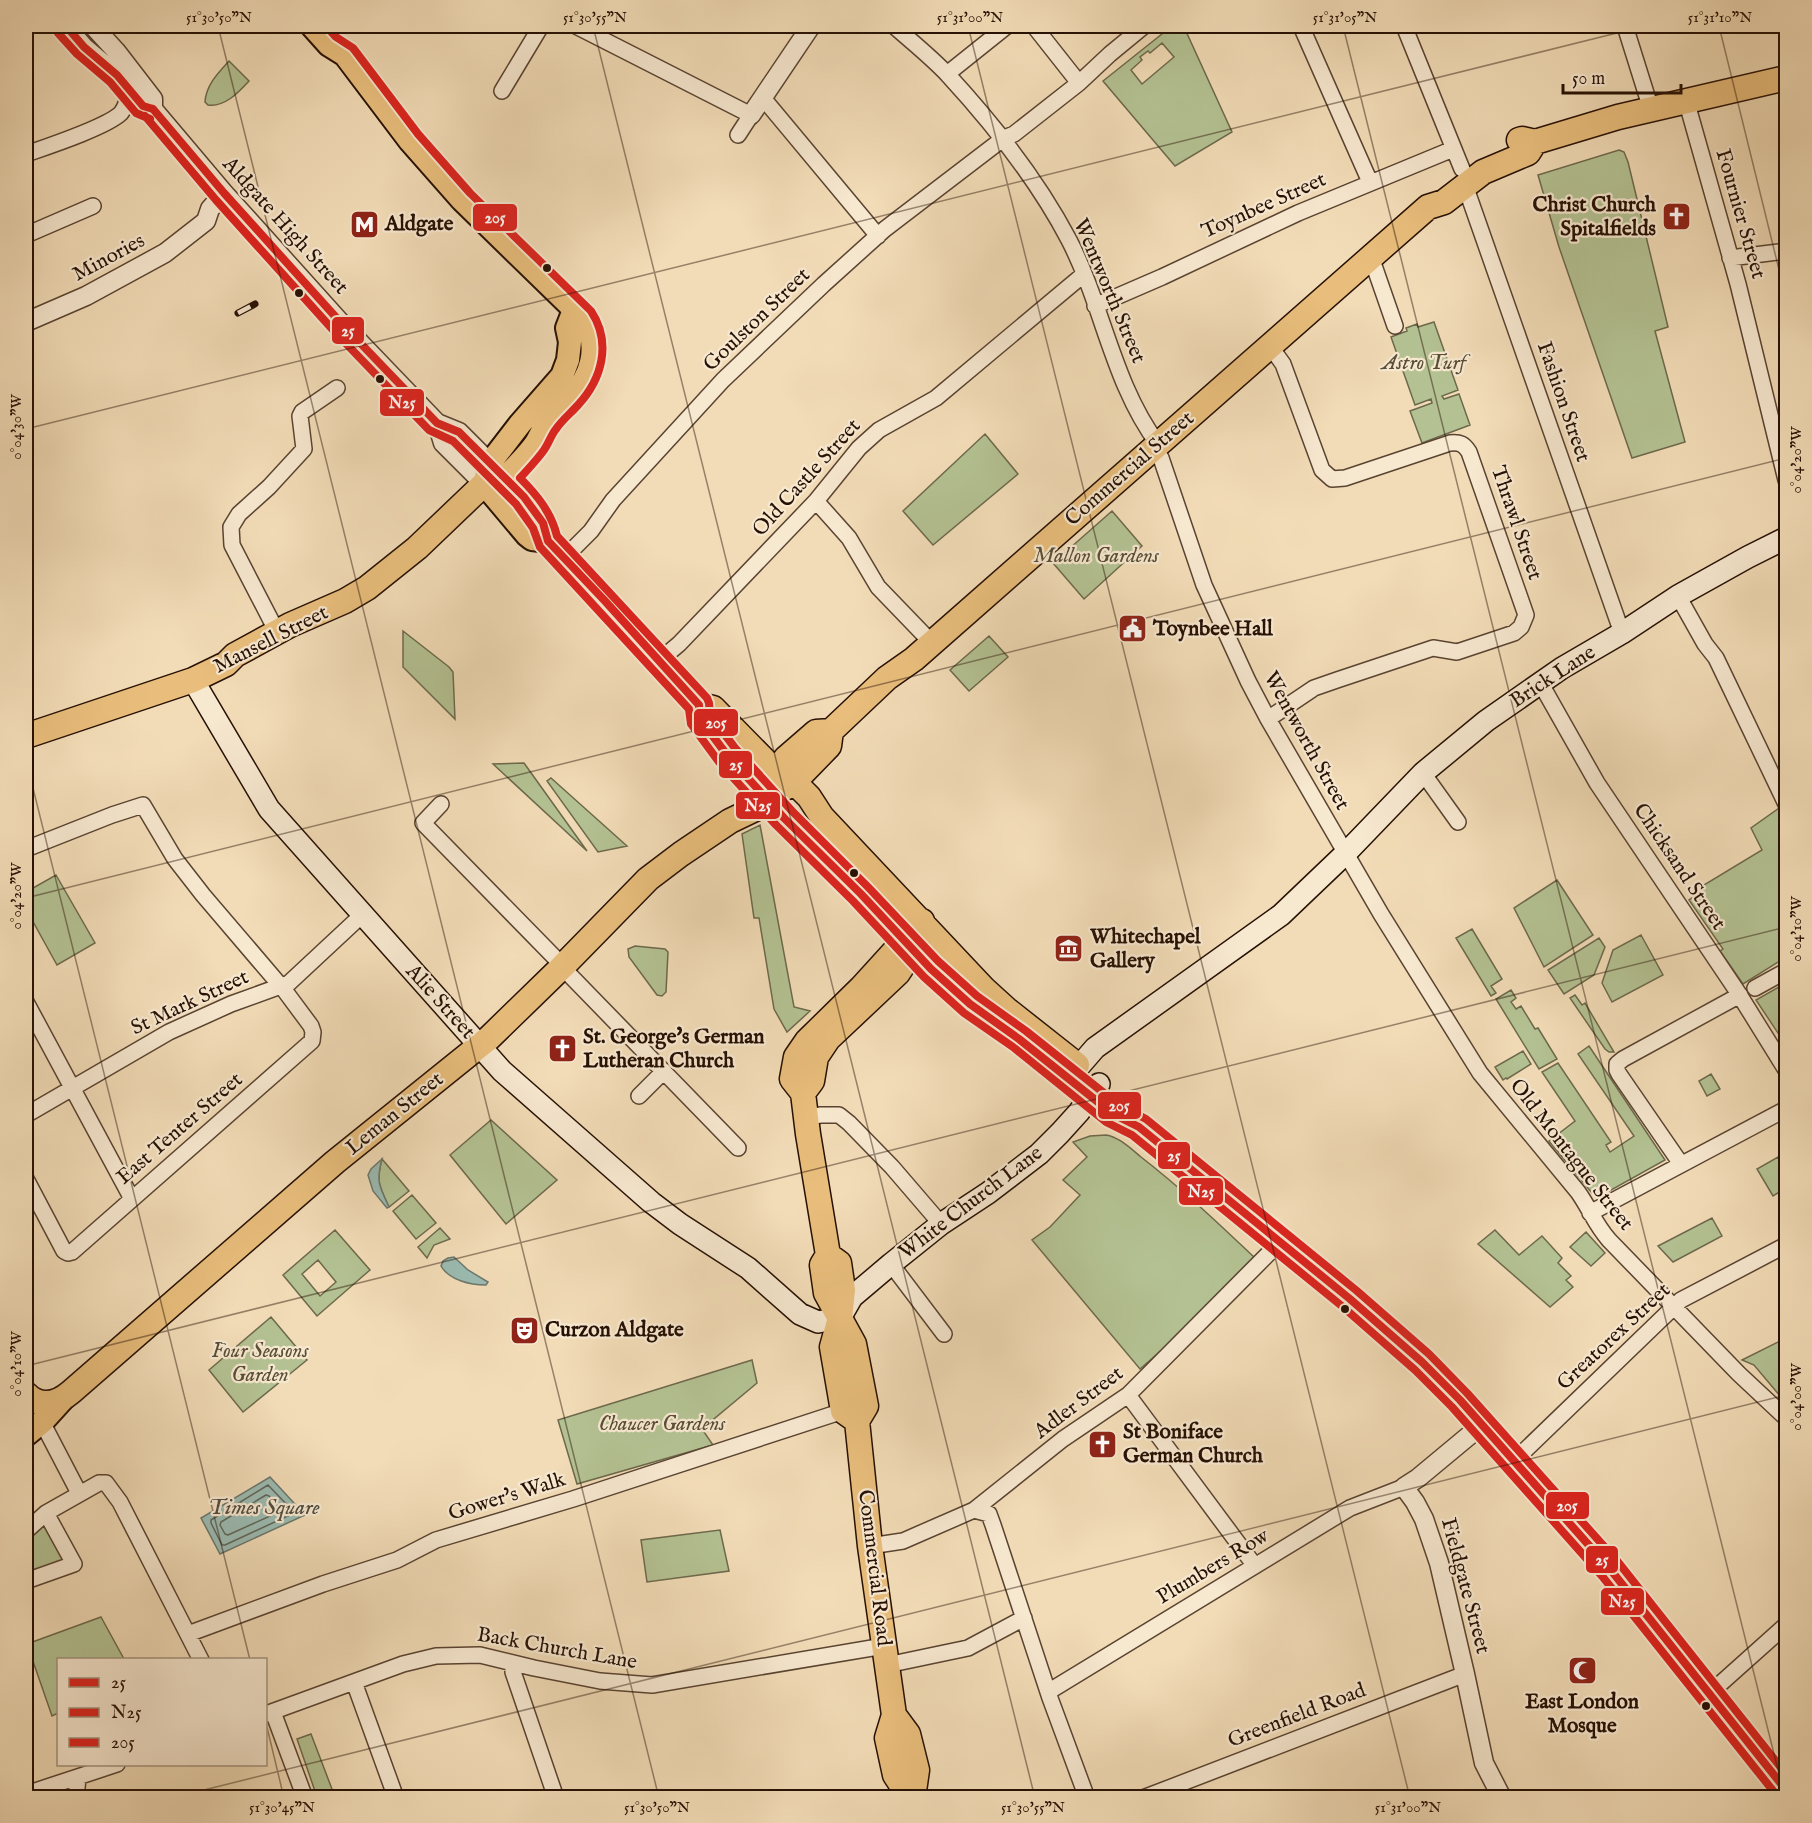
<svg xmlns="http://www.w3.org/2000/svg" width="1812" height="1823" viewBox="0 0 1812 1823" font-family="'IM FELL English',serif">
<rect width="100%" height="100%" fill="#f2dcb7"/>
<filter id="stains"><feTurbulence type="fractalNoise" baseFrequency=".00333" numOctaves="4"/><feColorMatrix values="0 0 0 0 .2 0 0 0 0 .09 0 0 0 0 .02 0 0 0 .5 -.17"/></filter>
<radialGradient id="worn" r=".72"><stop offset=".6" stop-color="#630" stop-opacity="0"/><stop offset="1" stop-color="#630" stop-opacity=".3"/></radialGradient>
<path fill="#b4c293" stroke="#6d694c" stroke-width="1.5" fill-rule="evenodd" d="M1172 26 1184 27 1232 132 1175 166 1103 81ZM1162 43 1174 57 1142 84 1131 70 1142 60 1140 57 1148 51 1150 53Z
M229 61 249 81C238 93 225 107 208 105L205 102C206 85 218 73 229 61Z
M1619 150 1624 152 1628 162 1668 327 1655 331 1685 442 1632 458 1559 247 1538 175Z
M1434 322 1458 390 1442 396 1444 399 1459 394 1470 425 1422 443 1410 411 1432 403 1431 399 1415 405 1391 337 1407 331 1406 328 1417 324 1418 327Z
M985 434 1018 474 933 545 903 511Z
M1112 511 1142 546 1084 599 1053 563Z
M403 631 449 667 453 672 455 719 403 667Z
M989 636 1008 657 969 691 950 670Z
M524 763 587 851 493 764Z
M551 778 627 846 598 852 547 781Z
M1782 806 1786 815V957L1743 984 1720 951 1723 949 1689 900 1696 895 1699 888 1762 850 1751 828Z
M760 825 794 1007 810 1011 787 1032 774 1009 759 918H754L742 834Z
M56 875 95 943 57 965 26 909V892Z
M1557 880 1593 935 1544 967 1514 908Z
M1472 929 1502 979 1491 986 1496 993 1491 996 1456 938Z
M1641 935 1663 975 1612 1002 1602 983 1613 950Z
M1599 938 1605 947 1594 975 1564 994 1548 970Z
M635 946 665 949 668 952 666 992 662 996 657 995 629 957 628 949Z
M1786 983V992L1779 996 1786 1009V1045L1756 1000Z
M1511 990 1516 998 1511 1002 1516 1009 1521 1006 1535 1029 1538 1028 1557 1059 1539 1069 1496 999Z
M1575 995 1582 1005 1585 1003 1614 1052H1609L1605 1049 1570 998Z
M1589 1046 1665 1160 1604 1194 1592 1193 1549 1141 1575 1121 1542 1072 1558 1063 1611 1142 1606 1145 1610 1152 1634 1136 1578 1054Z
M1523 1051 1531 1064 1507 1079 1506 1078 1503 1080 1495 1067Z
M1711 1074 1720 1089 1707 1096 1699 1081Z
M491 1120 557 1180 506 1224 450 1155Z
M1106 1135C1119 1137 1130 1148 1141 1157 1181 1188 1218 1223 1255 1258L1165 1351 1163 1349 1140 1369 1032 1240 1050 1227 1080 1195 1063 1180 1087 1157 1073 1142 1090 1136Z
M1778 1157 1786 1173V1188L1773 1196 1757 1169Z
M382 1159 409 1191 389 1207C379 1186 376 1181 382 1159Z
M412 1195 436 1223 416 1239 393 1211Z
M1712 1218 1722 1236 1673 1262 1658 1246Z
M440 1228 450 1239 434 1245 427 1258 418 1247Z
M335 1230 370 1270 317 1316 283 1275ZM318 1260 336 1282 320 1296 302 1274Z
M1495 1230 1519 1255 1542 1236 1562 1258 1558 1263 1571 1276 1566 1280 1573 1287 1550 1307 1478 1244Z
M1586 1232 1605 1253 1591 1266 1570 1247Z
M271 1317 307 1360 243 1412 209 1370Z
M1786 1338V1403L1754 1365 1742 1360Z
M752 1360 757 1383 702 1429 713 1445 577 1484 558 1420Z
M47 1520 68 1561 26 1576V1538Z
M720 1530 729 1571 647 1582 641 1540Z
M101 1617 124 1659 58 1660V1713L52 1716 27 1644Z
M311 1734 335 1797H317L297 1739Z"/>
<path fill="#9bbbb2" stroke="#6c776c" stroke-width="1.5" d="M382 1159C376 1181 379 1186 389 1207L387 1208 373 1191 368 1175 371 1169Z
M454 1257 468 1270 488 1282 486 1285C470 1285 449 1280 441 1266L443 1261 448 1258Z
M270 1477 305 1515 220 1554 201 1518Z"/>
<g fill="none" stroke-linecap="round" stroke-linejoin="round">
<path stroke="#60665b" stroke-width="1.5" d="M268 1485 292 1510V1514L225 1545H222L211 1523V1520Z
M266 1495 269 1496 280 1508 279 1512 228 1535 225 1534 220 1525 221 1522Z"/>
<defs>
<path id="minor" d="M576 26 751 115 738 135
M894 26C912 42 931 57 948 75 994 125 1037 179 1069 240 1103 306 1113 384 1158 444
M1034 26 1079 83
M1301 26 1370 182
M1404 26 1462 169
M1625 26 1651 109
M947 74 1007 26
M502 91 541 26
M763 98 878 236
M1686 100 1738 284 1786 480
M26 154C46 147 107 127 121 113 126 107 128 99 130 91
M1463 186 1467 191 1622 633
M26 235 93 206
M1371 257 1395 326
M1730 258 1786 251
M1095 306 1162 277 1298 213 1453 149
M1153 448 1161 458 1204 585 1248 681 1268 719 1381 914 1480 1073 1578 1192C1590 1209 1595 1224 1609 1240L1739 1374 1786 1418
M816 501 849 538 878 587 932 643
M564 558 591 531 613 500 723 380 824 284 885 229 1004 138 1014 134 1079 83 1110 54 1144 26
M1678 596 1705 644 1716 658 1786 804
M277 632 232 545 231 527 239 514 269 487 304 449 300 416 302 412 337 388
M660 660 679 644 816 501 859 448 879 430 936 398 1083 275
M1541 684 1597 783 1737 991 1786 1070
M1268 719 1314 688 1337 680 1433 648 1457 652 1514 633 1521 627 1526 615 1469 452C1464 444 1460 442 1450 443L1345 478 1332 479 1322 470 1283 364 1270 346
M1423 773 1458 822
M441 804 423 823 563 966
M26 849 112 815 143 805 175 859 203 895 285 991 311 1026 313 1032 312 1041 72 1252 68 1253 64 1251 26 1179
M562 967 738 1148
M1755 988 1786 971
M26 1002 132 1199
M639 1096 664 1071
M26 1115 169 1032 231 1004 289 983 362 915
M806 1117 821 1115H839L849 1123 892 1167 941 1224
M1681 1164 1619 1074 1617 1070V1064L1623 1059 1740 995
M1590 1213 1786 1109
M891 1264 944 1334
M1128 1395 1255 1566
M42 1422 79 1493
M1515 1460 1681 1300 1786 1245
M974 1510 989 1514 993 1525 1050 1698 1087 1798
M26 1531 46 1513 99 1483H106L120 1502 201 1660
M870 1546 903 1541 974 1510 1063 1439 1128 1395 1280 1242
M26 1581 74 1564 46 1513
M188 1634 323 1584 397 1560 436 1540 573 1499 843 1411
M513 1663V1672L556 1798
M887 1665 968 1648 1024 1618
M354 1682 396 1798
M1048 1692 1350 1508 1404 1487
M1710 1693 1786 1625
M273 1712 305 1798
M266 1714 403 1664 436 1656 480 1655 534 1668 600 1681 652 1685 884 1646
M26 1794 117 1764
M76 1798 78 1778
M1143 1798 1465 1674"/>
<path id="tertiary" d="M66 26 84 47 117 75 143 106 153 109
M93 26 116 51 153 99V109
M153 109 224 193 342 324 437 423 459 432 500 473
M751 115 811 26
M26 322 86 296 165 253 206 221 210 209 224 193
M437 423 443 443 484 484
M1483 1424 1418 1478 1404 1487 1415 1502 1424 1519 1439 1563 1465 1674 1484 1763 1502 1798"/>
<path id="secondary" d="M193 680 269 809 502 1071 651 1202 680 1224 748 1268 800 1314 818 1322 840 1318 852 1297 891 1264 941 1224 988 1193 1039 1154 1060 1133 1079 1112 1099 1084
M1069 1078 1095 1048 1281 915 1346 853 1423 773 1486 721 1562 668 1622 633 1678 596 1748 557 1786 538"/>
<path id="primary" d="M312 26 329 45 345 55 410 141 462 200 584 319C601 347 591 377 570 399 562 407 554 414 547 423 543 429 540 436 536 443 527 456 515 467 505 478
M548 541 532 539 527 535 484 484 490 463 520 424 562 376 568 360 570 342 567 328 574 310
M26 1435 42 1422 62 1400"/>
<path id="trunk" d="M1519 140 1522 139 1535 142 1618 117 1786 78
M699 705 713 708 769 765 794 782 809 797 822 817 984 989 1006 1009 1077 1065
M26 736 193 680 226 664 235 655 290 625 345 601 367 588 417 548 484 484 505 478 524 497 543 523 548 541 605 601 699 705 700 719 727 755 784 818 861 894 931 969 970 1004 1019 1039 1113 1114C1122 1120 1131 1120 1139 1127L1314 1271 1350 1299 1422 1362 1460 1400 1610 1569 1786 1790
M776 771 786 758 816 732 831 731 887 678 914 659 1428 207 1444 202 1483 172 1528 153 1535 142
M803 1093 812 1081 816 1057 828 1039 898 973 913 950
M828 1255 839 1263 843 1290 840 1318 832 1347 843 1411 857 1421
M26 1394C40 1409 57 1404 71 1392L335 1162 489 1038 562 967 648 879 681 854 730 821 755 809 767 799 794 782 829 746 831 731
M894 1715 908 1734 917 1770 913 1798
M910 1798 895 1775 887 1738 894 1715 870 1546 857 1421 866 1406 854 1344 826 1293 822 1265 828 1255 808 1134 803 1093 792 1079 796 1057 807 1041 861 988 922 921"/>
</defs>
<use href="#minor" stroke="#594331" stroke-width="18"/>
<use href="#tertiary" stroke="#594331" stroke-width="21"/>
<use href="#secondary" stroke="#261004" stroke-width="24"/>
<use href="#primary" stroke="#261004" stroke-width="26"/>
<use href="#trunk" stroke="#261004" stroke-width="27"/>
<use href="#minor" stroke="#f7e8d0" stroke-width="15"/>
<use href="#tertiary" stroke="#f7e8d0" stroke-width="18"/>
<use href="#secondary" stroke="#f7e8d0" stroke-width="21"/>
<use href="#primary" stroke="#e9be7c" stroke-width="22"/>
<use href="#trunk" stroke="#e9be7c" stroke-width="24"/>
<defs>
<path id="rail" d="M238 313 255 304"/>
</defs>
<use href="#rail" stroke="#261004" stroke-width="7"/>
<use href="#rail" stroke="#f7e8d0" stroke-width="4.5" stroke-dasharray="14" stroke-linecap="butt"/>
<defs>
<path id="bus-1" d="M66 26 84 47 117 75 143 106 153 109
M153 109 224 193 342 324 437 423 459 432 524 497 543 523 548 541 605 601 699 705 700 719 727 755 784 818 861 894 931 969 970 1004 1019 1039 1113 1114 1139 1127 1350 1299 1422 1362 1460 1400 1610 1569 1786 1790"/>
<path id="bus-2" d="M58 33 77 54 110 82 136 113 150 119
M145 116 216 200 334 331 429 430 453 441 516 504 533 528 540 547 689 709 691 724 719 762 776 825 853 901 924 977 964 1013 1013 1047 1106 1122 1132 1135 1343 1307 1415 1370 1452 1407 1602 1576 1778 1797"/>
<path id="bus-3" d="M326 26 336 37 353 48 418 134 470 193 591 311C612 343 602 379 578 405 571 413 562 420 556 429 551 435 549 443 544 450 537 460 528 469 520 478 537 495 551 512 557 536L707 698 709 703 710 715 735 748 792 811 868 887 938 961 977 996 1026 1031 1119 1105 1146 1119 1357 1291 1429 1354 1467 1393 1618 1562 1786 1774"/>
</defs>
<use href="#bus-1" stroke="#f7e8d0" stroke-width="12"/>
<use href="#bus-2" stroke="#f7e8d0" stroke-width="12"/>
<use href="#bus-3" stroke="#f7e8d0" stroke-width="12"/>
<use href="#bus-1" stroke="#dc241f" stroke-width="8"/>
<use href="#bus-2" stroke="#dc241f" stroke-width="8"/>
<use href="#bus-3" stroke="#dc241f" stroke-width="8"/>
</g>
<path fill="none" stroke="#261004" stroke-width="1.5" stroke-opacity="0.45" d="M218 26 659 1798M593 26 1035 1798M968 26 1410 1798M1343 26 1785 1798M1719 26 1786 298M26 429 1645 26M26 760 250 1660M26 898 1786 458M26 1366 1786 927M266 1723 284 1798M172 1798 1786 1395"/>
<defs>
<symbol id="church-square" viewBox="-11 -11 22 22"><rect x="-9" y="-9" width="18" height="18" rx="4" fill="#8f2418" stroke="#f7e8d0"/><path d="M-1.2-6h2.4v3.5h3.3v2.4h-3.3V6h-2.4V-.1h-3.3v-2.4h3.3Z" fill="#fff"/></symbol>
<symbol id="metro-square" viewBox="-11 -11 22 22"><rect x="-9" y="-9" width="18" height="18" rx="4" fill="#8f2418" stroke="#f7e8d0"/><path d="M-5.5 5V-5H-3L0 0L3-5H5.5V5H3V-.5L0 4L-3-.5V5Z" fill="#fff"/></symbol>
<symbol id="civic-square" viewBox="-11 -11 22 22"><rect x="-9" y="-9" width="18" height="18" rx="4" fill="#8f2418" stroke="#f7e8d0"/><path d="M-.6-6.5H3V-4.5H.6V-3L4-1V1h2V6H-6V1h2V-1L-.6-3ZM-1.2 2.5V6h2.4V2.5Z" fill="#fff"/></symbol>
<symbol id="museum-square" viewBox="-11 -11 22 22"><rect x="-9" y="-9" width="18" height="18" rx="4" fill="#8f2418" stroke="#f7e8d0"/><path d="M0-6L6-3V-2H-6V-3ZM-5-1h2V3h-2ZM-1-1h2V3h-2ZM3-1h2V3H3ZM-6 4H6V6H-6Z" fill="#fff"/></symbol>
<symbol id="theatre-square" viewBox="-11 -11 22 22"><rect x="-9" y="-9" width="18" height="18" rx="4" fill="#8f2418" stroke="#f7e8d0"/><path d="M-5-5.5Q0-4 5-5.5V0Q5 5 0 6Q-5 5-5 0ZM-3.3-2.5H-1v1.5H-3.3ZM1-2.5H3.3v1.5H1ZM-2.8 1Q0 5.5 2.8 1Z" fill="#fff"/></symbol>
<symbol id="mosque-square" viewBox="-11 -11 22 22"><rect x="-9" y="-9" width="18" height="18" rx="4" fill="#8f2418" stroke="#f7e8d0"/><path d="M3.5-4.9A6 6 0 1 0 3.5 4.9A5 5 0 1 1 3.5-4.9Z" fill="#fff"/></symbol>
</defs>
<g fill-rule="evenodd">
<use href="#church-square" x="1660" y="200" width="33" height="33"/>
<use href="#metro-square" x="348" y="208" width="33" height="33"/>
<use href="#civic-square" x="1116" y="612" width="33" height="33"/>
<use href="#museum-square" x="1052" y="932" width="33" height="33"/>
<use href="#church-square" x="546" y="1032" width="33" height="33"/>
<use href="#theatre-square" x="508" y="1314" width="33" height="33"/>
<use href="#church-square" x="1086" y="1428" width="33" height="33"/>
<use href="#mosque-square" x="1566" y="1654" width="33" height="33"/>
</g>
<g fill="#261004" stroke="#f7e8d0" stroke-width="2">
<circle cx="547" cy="268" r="5"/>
<circle cx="299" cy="293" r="5"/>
<circle cx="380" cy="379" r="5"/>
<circle cx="854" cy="873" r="5"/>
<circle cx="1345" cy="1309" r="5"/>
<circle cx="1706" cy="1706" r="5"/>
</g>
<g text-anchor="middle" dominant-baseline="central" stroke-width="4.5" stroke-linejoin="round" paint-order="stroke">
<g font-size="21" font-weight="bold" fill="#261004" stroke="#f7e8d0" text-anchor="start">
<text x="1656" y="205" text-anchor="end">Christ Church<tspan x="1656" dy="24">Spitalfields</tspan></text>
<text x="385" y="224">Aldgate</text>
<text x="1153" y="629">Toynbee Hall</text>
<text x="1090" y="937">Whitechapel<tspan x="1090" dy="24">Gallery</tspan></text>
<text x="583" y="1037">St. George's German<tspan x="583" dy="24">Lutheran Church</tspan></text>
<text x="545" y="1330">Curzon Aldgate</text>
<text x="1123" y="1432">St Boniface<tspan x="1123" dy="24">German Church</tspan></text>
<text x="1582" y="1702" text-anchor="middle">East London<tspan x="1582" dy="24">Mosque</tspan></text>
</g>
<g font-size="21" fill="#261004" stroke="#f7e8d0">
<text transform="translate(1264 206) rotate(-24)">Toynbee Street</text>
<text transform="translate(1740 214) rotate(74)">Fournier Street</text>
<text transform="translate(285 226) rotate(48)">Aldgate High Street</text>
<text transform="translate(109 258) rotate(-28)">Minories</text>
<text transform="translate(1109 291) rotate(67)">Wentworth Street</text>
<text transform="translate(757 320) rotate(-44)">Goulston Street</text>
<text transform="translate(1563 402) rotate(71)">Fashion Street</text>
<text transform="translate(1130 469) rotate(-41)">Commercial Street</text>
<text transform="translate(807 478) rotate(-48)">Old Castle Street</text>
<text transform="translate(1516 523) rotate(71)">Thrawl Street</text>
<text transform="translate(271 640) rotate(-27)">Mansell Street</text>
<text transform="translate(1553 677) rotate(-33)">Brick Lane</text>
<text transform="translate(1306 741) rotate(61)">Wentworth Street</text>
<text transform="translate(1679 867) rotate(56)">Chicksand Street</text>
<text transform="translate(440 1002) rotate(48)">Alie Street</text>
<text transform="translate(190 1003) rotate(-25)">St Mark Street</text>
<text transform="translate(395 1114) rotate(-39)">Leman Street</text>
<text transform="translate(180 1129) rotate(-41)">East Tenter Street</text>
<text transform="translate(1571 1155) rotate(52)">Old Montague Street</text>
<text transform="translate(971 1203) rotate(-37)">White Church Lane</text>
<text transform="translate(1614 1337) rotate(-43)">Greatorex Street</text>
<text transform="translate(1079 1403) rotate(-37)">Adler Street</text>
<text transform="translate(507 1497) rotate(-17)">Gower's Walk</text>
<text transform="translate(1213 1567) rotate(-31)">Plumbers Row</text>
<text transform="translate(874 1568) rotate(83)">Commercial Road</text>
<text transform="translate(1465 1586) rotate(75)">Fieldgate Street</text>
<text transform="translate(557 1649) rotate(10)">Back Church Lane</text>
<text transform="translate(1297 1716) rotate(-21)">Greenfield Road</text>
</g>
<g font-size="21" font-style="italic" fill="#584e36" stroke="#f7e8d0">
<text x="1424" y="363">Astro Turf</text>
<text x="1096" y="556">Mallon Gardens</text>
<text x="260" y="1351">Four Seasons<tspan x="260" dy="24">Garden</tspan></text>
<text x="662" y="1424">Chaucer Gardens</text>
</g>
<g font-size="22" font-style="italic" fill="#4f4c41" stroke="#f7e8d0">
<text x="264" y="1508">Times Square</text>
</g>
</g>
<g stroke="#f7e8d0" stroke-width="2">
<rect x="472" y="203" width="46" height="29" rx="6" fill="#dc241f"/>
<rect x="331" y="316" width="34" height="29" rx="6" fill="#dc241f"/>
<rect x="379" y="388" width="46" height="29" rx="6" fill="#dc241f"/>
<rect x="693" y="708" width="46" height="29" rx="6" fill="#dc241f"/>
<rect x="718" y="750" width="35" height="29" rx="6" fill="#dc241f"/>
<rect x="735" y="791" width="46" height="29" rx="6" fill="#dc241f"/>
<rect x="1097" y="1091" width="45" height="29" rx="6" fill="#dc241f"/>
<rect x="1157" y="1141" width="34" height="29" rx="6" fill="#dc241f"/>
<rect x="1178" y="1177" width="46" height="29" rx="6" fill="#dc241f"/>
<rect x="1545" y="1491" width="45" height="29" rx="6" fill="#dc241f"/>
<rect x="1585" y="1545" width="34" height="29" rx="6" fill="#dc241f"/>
<rect x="1600" y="1587" width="45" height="29" rx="6" fill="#dc241f"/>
</g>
<g font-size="16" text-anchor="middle" font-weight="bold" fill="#fff">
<text x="495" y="223">205</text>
<text x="348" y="336">25</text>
<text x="402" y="408">N25</text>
<text x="716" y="728">205</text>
<text x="736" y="770">25</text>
<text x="758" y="811">N25</text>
<text x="1119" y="1111">205</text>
<text x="1174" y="1161">25</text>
<text x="1201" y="1197">N25</text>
<text x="1567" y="1511">205</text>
<text x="1602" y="1565">25</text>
<text x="1622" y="1607">N25</text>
</g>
<rect width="1812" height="1823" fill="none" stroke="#f2dcb7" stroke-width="66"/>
<rect x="57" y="1658" width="210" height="108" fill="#f7e8d0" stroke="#a3927e" stroke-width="1.5"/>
<rect x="69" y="1678" width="30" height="9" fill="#dc241f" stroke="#a3927e" stroke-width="1.5"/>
<text x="111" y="1688" font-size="18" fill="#261004">25</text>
<rect x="69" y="1708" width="30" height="9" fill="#dc241f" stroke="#a3927e" stroke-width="1.5"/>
<text x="111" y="1718" font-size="18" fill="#261004">N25</text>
<rect x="69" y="1738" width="30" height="9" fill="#dc241f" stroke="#a3927e" stroke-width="1.5"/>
<text x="111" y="1748" font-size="18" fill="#261004">205</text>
<path d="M1563 84v9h118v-9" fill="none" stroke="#261004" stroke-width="3"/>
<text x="1572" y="84" font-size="18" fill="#261004" stroke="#f7e8d0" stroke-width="4.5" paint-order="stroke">50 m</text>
<rect x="33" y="33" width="1746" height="1757" fill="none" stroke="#261004" stroke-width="2"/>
<g font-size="15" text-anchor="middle" fill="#261004">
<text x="219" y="22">51°30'50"N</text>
<text x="595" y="22">51°30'55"N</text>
<text x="970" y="22">51°31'00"N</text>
<text x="1345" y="22">51°31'05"N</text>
<text x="1720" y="22">51°31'10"N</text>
<text transform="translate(16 427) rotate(-90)" y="5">0°04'30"W</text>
<text transform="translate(1796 460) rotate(-90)" y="5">0°04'20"W</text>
<text transform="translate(16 896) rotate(-90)" y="5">0°04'20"W</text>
<text transform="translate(1796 929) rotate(-90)" y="5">0°04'10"W</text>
<text transform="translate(16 1364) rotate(-90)" y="5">0°04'10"W</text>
<text transform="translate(1796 1397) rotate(-90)" y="5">0°04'00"W</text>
<text x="282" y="1812">51°30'45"N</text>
<text x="657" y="1812">51°30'50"N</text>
<text x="1033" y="1812">51°30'55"N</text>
<text x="1408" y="1812">51°31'00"N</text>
</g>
<rect width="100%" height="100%" filter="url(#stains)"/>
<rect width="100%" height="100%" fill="url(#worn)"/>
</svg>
